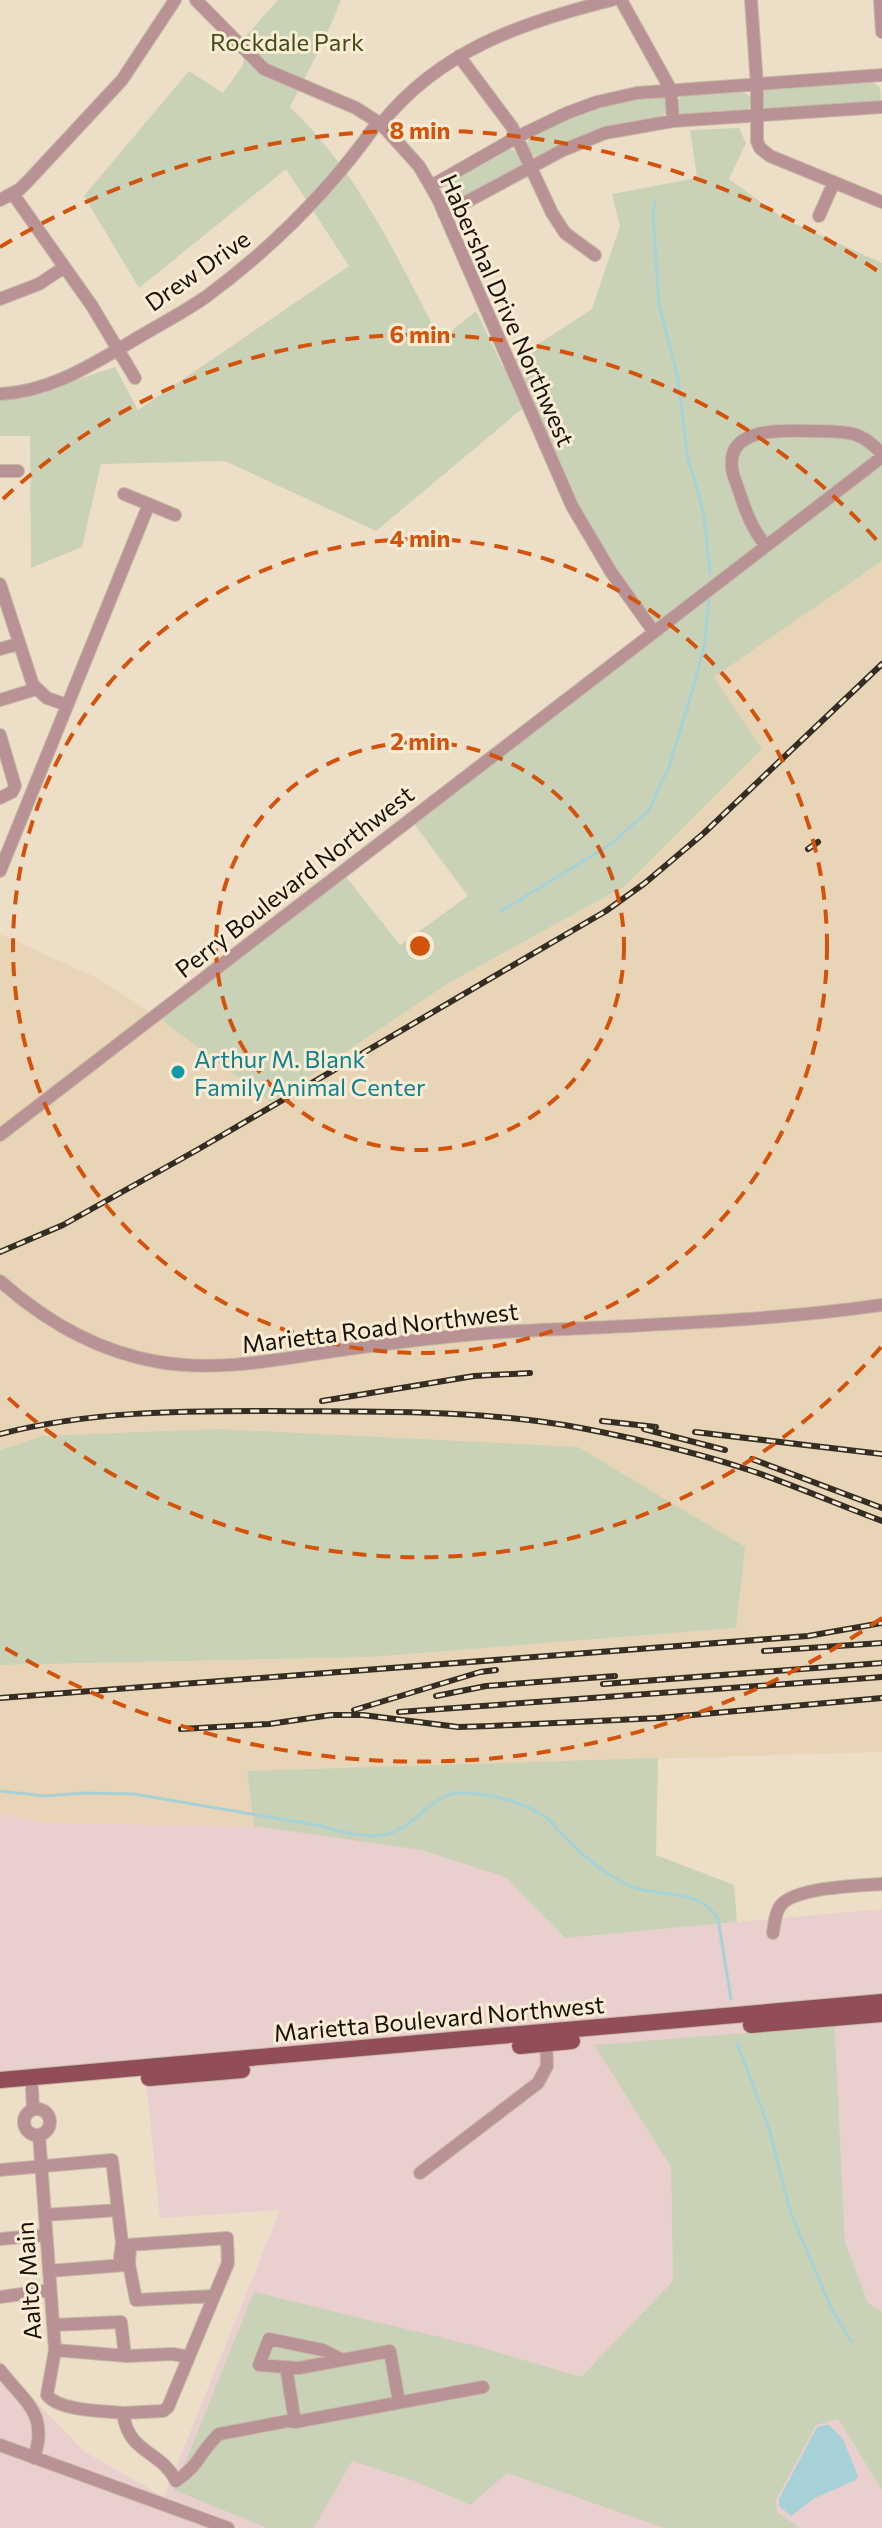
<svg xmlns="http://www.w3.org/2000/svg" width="882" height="2528" viewBox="0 0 882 2528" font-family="Commissioner,sans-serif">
<rect width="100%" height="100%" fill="#eddec7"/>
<path fill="#eacfcf" d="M0 1814 48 1823 254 1826 421 1850 505 1877 565 1938 882 1909V2312L868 2303 845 2242 834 2016 768 2031 595 2046 671 2167 673 2281 581 2377 480 2347 175 2489 267 2528H0V2365L85 2452 164 2497 280 2210 160 2218 145 2067 0 2079Z
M838 2419 882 2490V2528H800L777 2512 776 2500 816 2424Z
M351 2461 414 2481 469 2505 507 2472 664 2528H314Z"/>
<path fill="#e8d5b7" d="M882 561V1752L247 1771 254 1826 48 1823 0 1814V1665L371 1657 736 1628 42 1436 0 1450V934L97 978 155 1015 447 984 625 886 762 749 713 677Z"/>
<path fill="#c9d2b6" d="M278 0H341L326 36 290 107C358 172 398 258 440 340L476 311 503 367 592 309 620 226 612 194 697 178 690 130 739 128 746 143 729 179 784 219 882 263V561L714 677 762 749 625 886 447 984 271 1102 155 1015 343 873 400 945 468 896 412 821 655 626 601 556 523 408 376 531 225 461 101 464 82 547 31 568 30 436H0V397L46 390 115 367 138 410 349 266 286 169 139 288 84 196 189 71 223 93 243 65 246 36Z
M872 81 880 88 881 98 878 103 766 110 761 102 764 90 770 88Z
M741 90 751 97 748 112 682 116 678 109 680 95Z
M662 96C668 101 669 111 663 117L540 158C531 156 526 149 528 140 549 116 630 99 662 96Z
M507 148 517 151 523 164 521 168 455 202C447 198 444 190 448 181Z
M217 1429 578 1447 745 1547 736 1628 371 1657 0 1665V1450L42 1436Z
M658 1758 656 1855 734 1885 737 1922 565 1938 505 1877 421 1850 254 1826 247 1771Z
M834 2015 845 2242 868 2303 882 2312V2490L838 2419 816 2425 776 2500 777 2512 800 2528H664L507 2473 470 2505 414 2481 352 2461 314 2528H267L174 2490 254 2292 480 2347 581 2377 673 2281 671 2167 594 2045 768 2031Z"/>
<path fill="#a6d2d7" d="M825 2425H829L843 2439 858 2476 856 2480 815 2498 791 2516 779 2506V2499L817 2427Z"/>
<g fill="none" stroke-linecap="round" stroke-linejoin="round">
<path stroke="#a6d2d7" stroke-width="3" d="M655 202 653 215 659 304 678 378 687 454 704 515 710 573
M500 912 611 844 649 810 670 764 696 678 705 642 709 597
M0 1791 45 1796 83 1793 134 1794 322 1826C342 1832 367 1839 388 1834 418 1826 432 1790 466 1793 492 1794 526 1803 547 1818 555 1825 560 1833 568 1840 584 1857 604 1873 626 1884 656 1899 700 1886 718 1919L731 1999
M737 2043 769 2128 791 2214 831 2308 851 2341"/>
<defs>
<path id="minor" d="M196 0 264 69 356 108 381 124 419 166 438 199 572 506 611 572 654 632
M621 0 671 90 673 121
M751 0 757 85V141L760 148 770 156 882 202
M880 0 882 32
M459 56 512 127 552 213 565 233 595 255
M381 124C440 50 523 22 612 0
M431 186 517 137 567 113 597 102 637 93 882 75
M13 194 92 306 135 378
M0 200 20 189 29 180 122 80 175 0
M444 214 561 151 605 133 673 121 882 107
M819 216 834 182
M0 299 39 284 63 268
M0 394C48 392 88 367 129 343 155 327 183 313 207 296 273 247 331 189 378 122
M0 471H18
M124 494 175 515
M766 546C752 529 746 512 739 491 737 484 732 475 732 467 727 427 784 430 810 431 843 432 859 428 882 454
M0 584 33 685 47 698 67 705
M0 649 18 644
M0 700 36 689
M0 735 15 786 12 792 0 798
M0 871 149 504
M0 1135 882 457
M0 1281C45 1321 99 1352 159 1362 218 1372 275 1360 334 1351 377 1345 422 1339 466 1335 506 1331 546 1330 587 1328 686 1323 784 1319 882 1305
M773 1933C774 1925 775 1915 779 1908 789 1887 859 1886 882 1884
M32 2088 33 2109
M24 2122a13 13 0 1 1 26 0a13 13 0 1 1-26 0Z
M39 2135 55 2350 47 2395C59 2411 104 2411 123 2413 128 2454 161 2450 176 2481
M0 2170 112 2160 122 2243
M420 2173 538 2083 547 2066 546 2037
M45 2215 118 2210
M0 2239 46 2235
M122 2243 130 2247 129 2264 125 2265 120 2258Z
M129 2264 136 2300 214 2296
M49 2271 125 2265
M0 2297 50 2290
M53 2325 121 2322 125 2356
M55 2350 127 2356 173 2354 189 2357
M339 2358 323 2350 269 2339 259 2365 299 2368 390 2351 399 2402
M286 2367 295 2422
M0 2370C25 2403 49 2413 34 2458
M123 2413 163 2411 168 2407 228 2263 227 2238 128 2245
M0 2445 228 2528
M176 2481C201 2464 200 2451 219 2434L288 2421 295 2422 483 2387"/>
<path id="major" d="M751 2025 882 2014
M520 2046 572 2041
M149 2078 242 2070
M0 2080 882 2002"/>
</defs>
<use href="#minor" stroke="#c6b9a5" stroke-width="14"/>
<use href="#major" stroke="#c6b9a5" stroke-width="18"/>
<use href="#minor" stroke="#b99295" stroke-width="12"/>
<use href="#major" stroke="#914e58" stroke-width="16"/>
<defs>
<path id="rail" d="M808 849 818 842
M0 1252 63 1225 197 1150 606 911 645 883 704 833 882 664
M322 1401 474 1376 530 1373
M602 1421 656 1427
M644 1429 725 1450
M695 1432 882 1454
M0 1434C90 1411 180 1411 271 1411 374 1412 480 1409 581 1428 638 1439 696 1452 752 1471 796 1486 839 1505 882 1521
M752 1459 882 1508
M764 1651 882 1643
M603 1684 882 1663
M436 1696 486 1686 615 1676
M0 1698 808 1636 882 1623
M354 1710 480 1672 496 1670
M399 1712 882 1677
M181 1729 269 1724 331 1715H363L458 1727 491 1726 659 1718 882 1698"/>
</defs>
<use href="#rail" stroke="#342d23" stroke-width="6"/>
<use href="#rail" stroke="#faecd4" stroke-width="3" stroke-dasharray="9" stroke-linecap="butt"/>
</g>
<g fill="none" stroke="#d3520c" stroke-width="4" stroke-dasharray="14 10">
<circle cx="420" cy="946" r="204"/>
<circle cx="420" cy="946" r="407"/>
<path d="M881 1347A611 611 0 0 1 3 1393M3 499A611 611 0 0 1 881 545"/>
<path d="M882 1618A815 815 0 0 1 0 1645M0 247A815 815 0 0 1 882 274"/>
</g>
<circle fill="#0f9aa8" stroke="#faecd4" stroke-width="3" cx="178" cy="1072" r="8"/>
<g text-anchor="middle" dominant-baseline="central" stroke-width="6" stroke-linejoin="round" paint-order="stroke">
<g font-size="24" fill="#404d1a" stroke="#faecd4">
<text x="287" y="41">Rockdale Park</text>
</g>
<g font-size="24" fill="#161109" stroke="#faecd4">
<text transform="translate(197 270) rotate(-35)">Drew Drive</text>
<text transform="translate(508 310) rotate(66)">Habershal Drive Northwest</text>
<text transform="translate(294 881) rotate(-38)">Perry Boulevard Northwest</text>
<text transform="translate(380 1327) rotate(-7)">Marietta Road Northwest</text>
<text transform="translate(439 2018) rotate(-5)">Marietta Boulevard Northwest</text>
<text transform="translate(28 2281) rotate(-94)">Aalto Main</text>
</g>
<g font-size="24" fill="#0d838f" stroke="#faecd4" text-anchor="start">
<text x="194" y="1058">Arthur M. Blank<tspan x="194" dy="28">Family Animal Center</tspan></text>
</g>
</g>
<circle cx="420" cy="946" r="12" fill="#d3520c" stroke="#faecd4" stroke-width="4"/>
<g font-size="24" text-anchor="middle" font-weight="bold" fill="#d3520c" stroke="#faecd4" stroke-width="6" stroke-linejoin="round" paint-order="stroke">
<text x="420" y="139">8 min</text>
<text x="420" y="343">6 min</text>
<text x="420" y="547">4 min</text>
<text x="420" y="750">2 min</text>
</g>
</svg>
